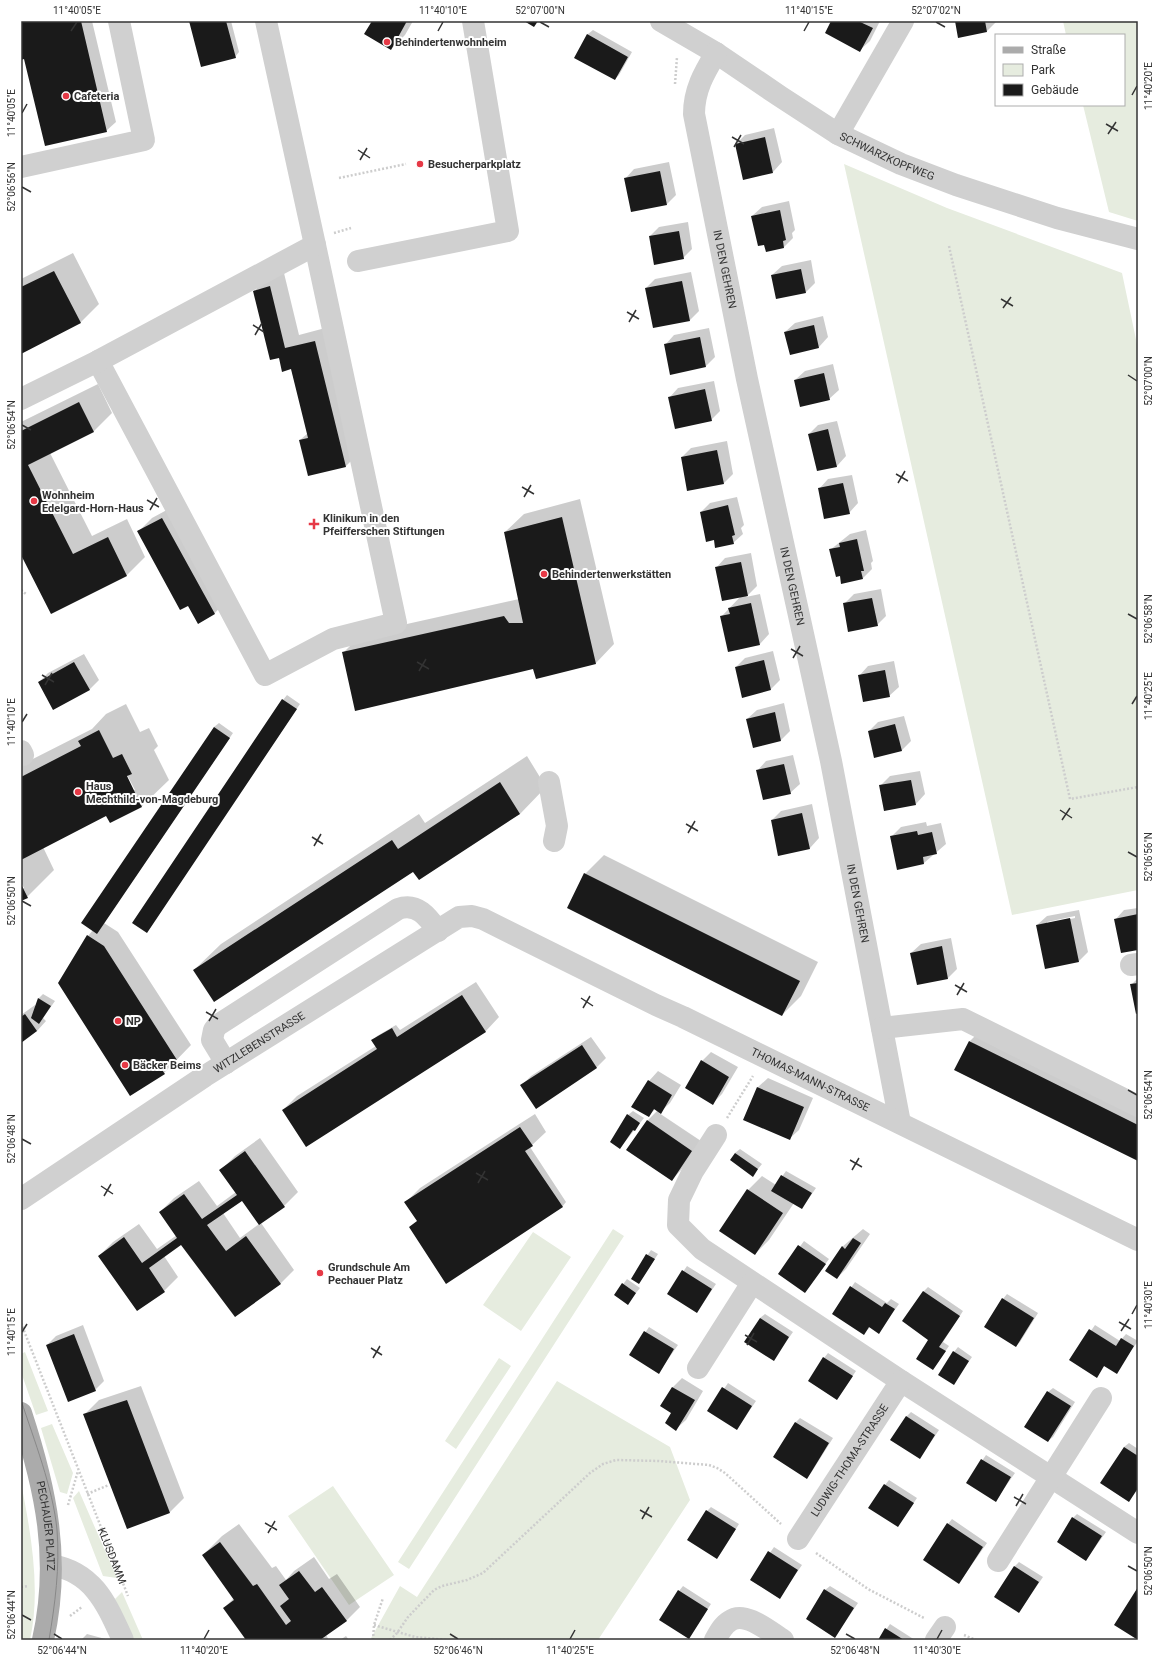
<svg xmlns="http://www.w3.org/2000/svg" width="1159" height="1661" viewBox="0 0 1159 1661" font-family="Roboto,sans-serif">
<rect width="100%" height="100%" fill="#fff"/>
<path fill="#e6ecdf" d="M1063 21H1138V221L1109 212 1083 105H1124V35H1066Z
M844 164 947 208 1122 273 1138 349V890L1012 915Z
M613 1229 624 1236 409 1569 398 1562Z
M533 1232 571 1257 521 1331 483 1305Z
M25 1352 48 1411 36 1415 21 1372V1354Z
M499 1358 511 1366 456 1449 445 1441Z
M557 1381 670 1447 690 1500 598 1640H370L400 1586 417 1597Z
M52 1424 73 1473 67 1494 60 1492 41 1428Z
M21 1483C31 1533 41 1590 30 1640H21Z
M333 1486 394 1575 349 1605 288 1516Z
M79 1491 117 1578 103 1576 73 1498Z
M122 1592 143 1640H133L115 1599Z"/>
<path fill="#0003" fill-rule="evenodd" d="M21 21H92L116 122 106 131 25 58 21 59Z
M190 21H231L239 52 235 57Z
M373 21H413L405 35 391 49Z
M832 21H880L870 41 860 50Z
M956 21H996V22L986 32Z
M593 30 632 52 619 75 615 79 575 57 588 34Z
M774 128 782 162 773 172 736 144 745 135Z
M669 162 676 195 667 204 625 179 634 169Z
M789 201 795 230 792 233 793 238 784 247 765 244 752 216 762 207Z
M688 222 692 249 683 258 650 236 659 227Z
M73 253 99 304 81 322 21 353V279Z
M811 260 815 283 806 292 777 298 772 275 782 266Z
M691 272 699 311 690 320 654 327 646 288 655 279Z
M284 273 299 335 329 327 360 452 346 466 309 475 300 440 308 433 291 368 280 357 254 291 268 277Z
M823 316 828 337 819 347 790 353 785 332 795 323Z
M709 328 715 357 706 366 665 345 674 335Z
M833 364 839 390 829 399 795 380 805 371Z
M714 381 720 411 711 420 669 398 678 388Z
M98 384 112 413 94 431 50 453 92 536 127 519 145 557 127 575 51 613 21 552V422Z
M837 421 846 456 837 466 818 470 809 434 818 425Z
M727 441 733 474 723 484 682 457 691 448Z
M852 475 858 503 849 513 819 489 828 479Z
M737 497 744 525 741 528 743 534 733 543 714 539 701 512 710 503Z
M580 499 614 644 596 663 534 668 344 652 362 634 519 599 505 532 524 514Z
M176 505 228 599 214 614 189 605 138 532 152 518Z
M866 530 873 561 871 563 872 569 863 578 840 575 830 550 850 534Z
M751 553 757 586 746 597 760 594 769 634 760 644 721 617 741 596 716 568 725 558Z
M881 589 886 616 877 625 844 604 854 594Z
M773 651 780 680 771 689 736 667 745 658Z
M84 654 99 680 89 690 39 682 48 673Z
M894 661 899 687 889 696 859 676 868 666Z
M287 695 300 704 147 931 283 700Z
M784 703 790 731 781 740 754 747 747 719 757 710Z
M126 704 140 732 149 728 158 746 154 750 169 780 142 806 111 822 107 815 43 847 54 870 27 897 21 900V886L22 888H24L21 882V765L92 729 106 714ZM125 771 135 790H132L123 772Z
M904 716 911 741 901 751 869 731 878 722Z
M219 723 233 733 104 923 118 932 191 1045 164 1073 131 1095 88 936 93 930 214 727Z
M793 755 800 784 790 793 757 771 766 761Z
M527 756 546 787 520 814 414 871 194 970 221 944 419 814 425 823Z
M920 771 925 794 916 804 880 786 890 776Z
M812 804 819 838 810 848 779 854 772 820 781 811Z
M926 822 927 826 941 823 946 844 924 863 898 868 891 837 901 827Z
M604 855 818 962 801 996 782 1015 585 874Z
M1138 908V949L1115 920 1124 910Z
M1079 910 1088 952 1078 962 1037 925 1047 916ZM1075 916V918L1047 924V922Z
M951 938 957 969 948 978 918 983 911 953 921 944Z
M1138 978V1012L1131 985Z
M476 982 499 1017 485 1032 283 1110 297 1096 376 1046 373 1041 377 1036 396 1025 400 1030Z
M43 994 55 1001 43 1018 46 1021 37 1031 21 1041V1015L35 1005 36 1007 39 998Z
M988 1023 1138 1097V1160L970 1041Z
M591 1037 606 1058 596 1068 522 1085 531 1076Z
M711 1052 738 1067 722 1094 713 1103 702 1061Z
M658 1071 681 1085 670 1103 659 1113 701 1141 681 1170 672 1180 647 1121 658 1110 655 1109 648 1116 649 1081Z
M768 1078 813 1098 799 1130 789 1139 744 1119 758 1087Z
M633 1111 644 1118 620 1148 628 1115Z
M535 1114 546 1132 530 1147 566 1202 562 1207 418 1221 406 1202 420 1188Z
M260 1138 298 1192 284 1206 261 1223 294 1270 280 1284 181 1244 164 1256 178 1277 164 1291 137 1310 99 1256 113 1242 139 1224 157 1249 177 1235 160 1212 174 1198 199 1181 217 1206 236 1192 221 1170 235 1156ZM242 1200 259 1224 240 1238 223 1213Z
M740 1149 762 1164 753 1175 735 1153Z
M786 1171 816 1188 802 1208 794 1203 769 1240 755 1254 748 1190 762 1176 776 1185Z
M863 1229 870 1234 846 1269 837 1278 842 1247Z
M804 1241 829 1259 805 1292 780 1274Z
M651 1250 658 1254 639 1283 632 1278Z
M687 1266 716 1284 697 1312 668 1294Z
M627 1279 640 1288 628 1303 615 1295Z
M855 1282 887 1303 891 1299 899 1304 879 1332 870 1327 864 1334 833 1314Z
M928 1287 963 1311 943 1342 949 1346 933 1369 923 1292Z
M1007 1294 1038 1313 1020 1342 1016 1346 1003 1299Z
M765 1314 793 1332 774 1359 760 1318Z
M83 1325 104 1381 95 1390 47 1345 56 1336Z
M1095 1325 1120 1341 1126 1334 1138 1341 1116 1372 1105 1365 1096 1376 1071 1360Z
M649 1327 678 1345 659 1372 630 1355Z
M958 1347 972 1357 954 1383V1352Z
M828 1353 856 1371 837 1399 824 1358Z
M682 1378 703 1391 686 1420 676 1429 672 1412 662 1406 673 1387Z
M728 1383 756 1401 737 1429 709 1411Z
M141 1386 184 1498 170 1512 127 1528 85 1414 99 1400Z
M1053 1388 1075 1402 1053 1437 1048 1441V1392Z
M911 1412 939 1430 920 1458 906 1417Z
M800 1418 833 1438 811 1473 807 1478 774 1457 796 1422Z
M1129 1443 1138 1449V1489L1129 1501 1102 1483 1124 1447Z
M986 1455 1015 1473 996 1500 967 1483Z
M889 1480 917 1498 898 1526 885 1485Z
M711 1507 739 1524 721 1553 717 1558 707 1511Z
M1077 1514 1106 1532 1086 1560 1073 1518Z
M952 1519 987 1543 959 1583 948 1524Z
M239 1524 272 1568 276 1566 286 1580 294 1571 314 1557 329 1579 337 1574 360 1607 346 1621 326 1635 329 1640H247L224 1608 234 1598 203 1555 222 1536Z
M774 1547 802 1565 779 1598 751 1580Z
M1019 1562 1043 1577 1019 1612 1014 1567Z
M683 1586 711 1604 689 1637 679 1591Z
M830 1586 858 1603 835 1637 825 1590Z
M890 1624 915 1640H879Z
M87 1634 109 1640H81Z
M346 1636 349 1640H340Z"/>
<path fill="#1a1a1a" d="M21 21H81L107 132 45 146 24 59 21 60Z
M189 21H226L236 58 201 67Z
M372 21H407L391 50 364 34Z
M524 21H538L534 27Z
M831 21H858L873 28 860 52 825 33Z
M955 21H985L987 32 958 38Z
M587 34 628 57 615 80 574 58Z
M765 137 773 173 743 180 735 144Z
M660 171 667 205 631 212 624 178Z
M780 210 786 240 783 241 784 248 766 252 764 245 758 246 751 216Z
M679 231 684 259 654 265 649 236Z
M801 269 806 293 776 299 771 275Z
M54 271 81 323 21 354V287Z
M682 281 690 321 653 328 645 288Z
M270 286 285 348 315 341 346 467 308 476 299 440 308 438 291 369 282 372 279 358 270 360 253 291Z
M814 325 819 348 790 355 784 332Z
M700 337 706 367 670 375 664 344Z
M824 373 830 400 800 407 794 380Z
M705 389 712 421 675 429 668 397Z
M79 402 94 432 28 465 73 554 108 537 127 576 51 614 21 555V431Z
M828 429 837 467 817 471 808 434Z
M717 450 724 484 687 491 681 457Z
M843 483 850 514 824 519 818 488Z
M728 505 735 535 732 536 734 544 715 548 714 540 706 542 700 512Z
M562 517 596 664 536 679 533 669 355 711 342 652 504 616 509 623H523L504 532Z
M162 518 215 614 198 624 188 606 180 610 137 531Z
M857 539 864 571H861L863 579 841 584 840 576 836 577 829 549 840 547 839 543Z
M741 562 748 596 722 601 715 567Z
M872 598 878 626 848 632 843 603Z
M751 603 760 645 728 652 720 616 730 614 728 608Z
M764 660 771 690 742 698 735 667Z
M74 662 90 690 53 710 38 682Z
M885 670 890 697 863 702 858 675Z
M282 699 297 709 147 933 132 923Z
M775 712 781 741 753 748 746 719Z
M895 724 902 751 874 758 868 731Z
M214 727 230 738 97 934 81 923Z
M99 730 113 758 122 754 132 774 127 776 142 807 110 823 106 816 21 860V777L81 746 78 741Z
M784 764 791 794 763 800 756 770Z
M911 780 916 805 884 811 879 785Z
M500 782 520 814 419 880 413 872 214 1002 193 970 392 840 398 849Z
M802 813 810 849 778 856 771 820Z
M917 831 918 835 932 832 937 854 923 857 924 864 897 870 890 836Z
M584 873 800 981 782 1016 567 908Z
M21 884 28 898 21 901Z
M1138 914V950L1121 953 1114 919Z
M1070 918 1079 962 1045 969 1036 925Z
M87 935 104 946 177 1060 162 1070 165 1074 130 1096 58 983Z
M942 946 948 979 917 985 910 953Z
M1138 983V1013L1136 1014 1130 984Z
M462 995 486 1032 306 1147 282 1110 377 1049 371 1040 392 1028 397 1037Z
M38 998 51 1006 39 1024 31 1018Z
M25 1014 37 1031 21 1043V1017Z
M969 1041 1138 1125V1161L954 1070Z
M582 1045 597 1068 536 1109 520 1085Z
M701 1060 729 1077 713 1105 685 1088Z
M648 1080 672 1095 661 1114 654 1109 649 1117 631 1107Z
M757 1087 804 1107 790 1140 743 1120Z
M627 1114 640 1123 635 1131 633 1130 620 1149 610 1142Z
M647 1120 692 1151 672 1181 626 1150Z
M520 1127 533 1146 525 1151 563 1207 446 1284 409 1227 417 1221 404 1202Z
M245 1151 285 1207 259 1225 242 1201 207 1225 226 1251 246 1236 281 1284 235 1317 181 1245 149 1268 165 1292 137 1311 98 1256 124 1237 142 1263 177 1238 159 1212 184 1194 202 1219 237 1195 219 1170Z
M735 1153 758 1169 753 1177 730 1160Z
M781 1175 812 1193 802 1209 771 1191Z
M747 1189 783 1213 755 1255 719 1231Z
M853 1238 861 1243 837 1279 825 1271 842 1246 845 1249Z
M798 1245 826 1264 805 1293 778 1274Z
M646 1254 655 1259 639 1284 631 1279Z
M682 1270 712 1289 697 1313 667 1294Z
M622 1283 636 1293 628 1305 614 1295Z
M850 1286 882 1307 885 1303 895 1309 879 1334 869 1327 864 1335 832 1314Z
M923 1291 960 1316 939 1347 946 1351 933 1370 916 1359 928 1340 902 1321Z
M1002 1298 1034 1318 1016 1347 984 1327Z
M760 1318 789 1337 774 1361 744 1342Z
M1089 1329 1116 1346 1121 1338 1134 1346 1117 1374 1104 1366 1097 1378 1069 1360Z
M644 1331 674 1349 659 1374 629 1355Z
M74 1334 96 1391 68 1402 46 1345Z
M953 1351 969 1361 954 1385 938 1375Z
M823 1357 853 1376 837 1400 808 1381Z
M672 1387 695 1400 676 1431 665 1423 671 1413 660 1406Z
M722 1387 752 1406 737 1430 707 1411Z
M1047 1391 1071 1406 1048 1442 1024 1427Z
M127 1400 170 1513 127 1529 83 1414Z
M906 1416 935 1435 920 1459 890 1440Z
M795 1422 829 1443 807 1479 773 1457Z
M1124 1447 1138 1456V1488L1129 1502 1100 1483Z
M981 1459 1011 1477 996 1502 966 1483Z
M884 1484 914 1503 898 1527 868 1508Z
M706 1510 736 1529 717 1559 687 1540Z
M1072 1517 1102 1536 1086 1561 1057 1542Z
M947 1523 983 1547 959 1584 923 1560Z
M220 1542 253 1586 257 1584 286 1625 291 1621 280 1606 289 1599 279 1585 299 1571 315 1592 322 1587 347 1621 320 1640H246L223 1608 234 1600 202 1555Z
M768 1551 798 1570 780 1599 750 1580Z
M1014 1566 1039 1582 1019 1613 994 1597Z
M1138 1587V1640L1114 1625Z
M824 1589 854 1608 835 1638 806 1619Z
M678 1590 708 1609 689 1639 659 1620Z
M885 1628 904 1640H878Z"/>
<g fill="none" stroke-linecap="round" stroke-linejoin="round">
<g stroke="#cdcdcd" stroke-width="2.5" stroke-dasharray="2 2" stroke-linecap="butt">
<path d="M675 84 677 57"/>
<path d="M339 178 406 164"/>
<path d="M334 233 351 228"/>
<path d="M949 246 1070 799 1138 787"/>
<path d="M21 590 26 594"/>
<path d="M727 1118 753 1076"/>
<path id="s1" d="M21 1323 128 1596"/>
<path d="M87 1494 109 1485"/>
<path d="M68 1505 78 1471"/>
<path d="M816 1553 868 1589 924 1618"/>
<path d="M21 1587 28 1586"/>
<path d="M70 1616 82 1607"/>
<path d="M374 1625 415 1637 447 1640"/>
<path d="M964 1635 976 1640"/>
<path d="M373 1640 374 1625 383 1598"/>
<path d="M390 1640 397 1633 408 1617 434 1590 442 1586 467 1580 483 1573 590 1473 603 1464 616 1460 659 1461 709 1465 717 1468 725 1473 781 1524"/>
<path d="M487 1640H510"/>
</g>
<g stroke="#d0d0d0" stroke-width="22">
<path id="s2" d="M661 21 716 53 781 97 838 134 901 164 956 185 1057 218 1138 239"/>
<path id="s3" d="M716 53C704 73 694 90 694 114L747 379 831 761 900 1123"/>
<path d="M838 134 903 21"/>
<path d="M21 167 144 140 119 21"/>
<path d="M358 261 508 231 473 21"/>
<path d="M98 361 265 675 333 639 396 623 315 245"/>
<path d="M21 399 98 361 315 245 266 21"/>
<path d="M21 751 23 755"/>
<path d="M549 782 557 826 554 841"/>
<path d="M1131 965 1138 964"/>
<path d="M882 1028 963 1019 1138 1106"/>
<path d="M226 1063 212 1040 214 1030 218 1025 398 909C417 902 428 917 438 931"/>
<path d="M716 1135 693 1171 679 1200 678 1225 702 1249 901 1381 1138 1533"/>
<path id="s4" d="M21 1199 205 1076 459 917 472 916 483 919 656 1005 683 1017 1138 1240"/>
<path d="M698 1368 752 1283"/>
<path id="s5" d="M798 1539 901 1381"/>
<path d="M998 1561 1101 1398"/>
<path d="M51 1565C94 1572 107 1605 123 1640"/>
<path d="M715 1640C719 1633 723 1625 730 1621 745 1610 770 1632 783 1640"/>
<path d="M936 1640 945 1627"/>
</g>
<path stroke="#ababab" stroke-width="22" id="s6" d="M21 1413C46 1489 61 1560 43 1640"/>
<path stroke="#888" stroke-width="1" d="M21 1400C34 1440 53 1488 57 1530 60 1567 55 1604 49 1640"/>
</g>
<path fill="none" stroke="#333" stroke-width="1.5" d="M540 22 549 27M936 22 945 27M71 31 77 22M438 31 443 22M804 31 809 22M1132 95 1137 86M22 113 27 104M1106 124 1118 131M1108 134 1116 122M732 137 744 144M734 147 741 135M358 150 370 158M360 160 367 148M22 187 31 192M1001 299 1013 306M1003 308 1011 297M627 312 639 319M629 322 636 310M253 325 264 332M255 335 262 323M1128 375 1137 381M22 425 31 430M896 474 908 481M898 483 905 471M522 487 534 494M524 497 531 485M147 500 159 507M150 510 157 498M1128 614 1137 619M791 649 803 656M793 658 800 646M417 662 429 669M419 671 426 659M42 675 54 682M45 685 52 673M1132 704 1137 696M22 722 27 714M1060 810 1072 818M1062 820 1070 808M686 824 698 831M688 833 695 821M312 837 323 844M314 846 321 834M1128 852 1137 857M22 901 31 906M955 985 967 992M957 995 964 983M581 998 593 1006M583 1008 590 996M206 1012 218 1019M209 1021 216 1009M1128 1090 1137 1095M22 1139 31 1144M850 1160 862 1167M852 1170 859 1158M476 1173 488 1180M478 1183 485 1171M101 1186 113 1194M104 1196 111 1184M1132 1314 1137 1305M1119 1322 1131 1329M1121 1331 1129 1319M22 1332 27 1324M745 1335 757 1342M747 1345 754 1333M371 1348 382 1355M373 1358 380 1346M1014 1497 1026 1504M1016 1506 1023 1494M640 1510 652 1517M642 1519 649 1507M265 1523 277 1530M268 1533 275 1521M1128 1566 1137 1571M22 1615 31 1620M54 1634 62 1639M450 1634 458 1639M846 1634 855 1639M204 1639 209 1630M570 1639 575 1630M937 1639 942 1630"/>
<g fill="#e63946" stroke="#fff" stroke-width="1.5">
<circle cx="387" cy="42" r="4"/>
<circle cx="66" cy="96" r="4"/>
<circle cx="420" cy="164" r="4"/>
<circle cx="34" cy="501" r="4"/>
<path d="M312 518h4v4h4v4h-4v4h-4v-4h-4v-4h4z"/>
<circle cx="544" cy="574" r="4"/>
<circle cx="78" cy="792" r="4"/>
<circle cx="118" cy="1021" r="4"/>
<circle cx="125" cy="1065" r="4"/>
<circle cx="320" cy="1273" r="4"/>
</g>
<g text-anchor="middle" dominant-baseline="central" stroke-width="4" stroke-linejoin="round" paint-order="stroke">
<g font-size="11" font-weight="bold" fill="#333" stroke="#fff" text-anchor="start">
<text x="395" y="42">Behindertenwohnheim</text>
<text x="74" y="96">Cafeteria</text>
<text x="428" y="164">Besucherparkplatz</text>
<text x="42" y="495">Wohnheim<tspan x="42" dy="13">Edelgard-Horn-Haus</tspan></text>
<text x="323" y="518">Klinikum in den<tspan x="323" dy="13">Pfeifferschen Stiftungen</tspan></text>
<text x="552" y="574">Behindertenwerkstätten</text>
<text x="86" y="786">Haus<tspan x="86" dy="13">Mechthild-von-Magdeburg</tspan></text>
<text x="126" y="1021">NP</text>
<text x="133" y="1065">Bäcker Beims</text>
<text x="328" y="1267">Grundschule Am<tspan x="328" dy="13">Pechauer Platz</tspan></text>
</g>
<g font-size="11" fill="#333" stroke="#fff">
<text stroke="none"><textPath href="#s2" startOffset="264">SCHWARZKOPFWEG</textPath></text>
<text stroke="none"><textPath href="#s3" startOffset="224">IN DEN GEHREN</textPath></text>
<text stroke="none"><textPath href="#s3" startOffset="548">IN DEN GEHREN</textPath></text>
<text stroke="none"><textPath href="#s3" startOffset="872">IN DEN GEHREN</textPath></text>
<text stroke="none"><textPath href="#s4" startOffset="285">WITZLEBENSTRASSE</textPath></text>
<text stroke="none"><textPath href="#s4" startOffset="910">THOMAS-MANN-STRASSE</textPath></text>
<text stroke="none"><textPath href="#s5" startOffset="94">LUDWIG-THOMA-STRASSE</textPath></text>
<text stroke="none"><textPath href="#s6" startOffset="116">PECHAUER PLATZ</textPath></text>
<text stroke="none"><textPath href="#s1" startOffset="250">KLUSDAMM</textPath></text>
</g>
</g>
<rect width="1159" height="1661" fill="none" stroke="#ffffff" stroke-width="44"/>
<rect x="995" y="34" width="130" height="72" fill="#ffffff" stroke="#adadad"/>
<rect x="1003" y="47" width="20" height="6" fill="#ababab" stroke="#adadad"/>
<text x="1031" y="54" font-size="12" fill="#333333">Straße</text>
<rect x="1003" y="64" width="20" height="12" fill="#e6ecdf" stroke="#adadad"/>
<text x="1031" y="74" font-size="12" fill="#333333">Park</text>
<rect x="1003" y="84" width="20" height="12" fill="#1a1a1a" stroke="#adadad"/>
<text x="1031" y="94" font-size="12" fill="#333333">Gebäude</text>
<rect x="22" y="22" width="1115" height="1617" fill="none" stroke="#333" stroke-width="1.5"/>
<g font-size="10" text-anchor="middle" fill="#333">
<text x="77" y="14">11°40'05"E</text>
<text x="443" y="14">11°40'10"E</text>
<text x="540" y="14">52°07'00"N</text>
<text x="809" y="14">11°40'15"E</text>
<text x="936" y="14">52°07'02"N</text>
<text transform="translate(1148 86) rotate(-90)" y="4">11°40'20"E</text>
<text transform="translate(11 113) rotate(-90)" y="4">11°40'05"E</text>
<text transform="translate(11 187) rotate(-90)" y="4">52°06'56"N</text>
<text transform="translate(1148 381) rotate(-90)" y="4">52°07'00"N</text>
<text transform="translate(11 425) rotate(-90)" y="4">52°06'54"N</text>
<text transform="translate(1148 619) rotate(-90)" y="4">52°06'58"N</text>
<text transform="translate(1148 696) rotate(-90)" y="4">11°40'25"E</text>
<text transform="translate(11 722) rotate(-90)" y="4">11°40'10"E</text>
<text transform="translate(1148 857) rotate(-90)" y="4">52°06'56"N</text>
<text transform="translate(11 901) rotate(-90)" y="4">52°06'50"N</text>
<text transform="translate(1148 1095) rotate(-90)" y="4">52°06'54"N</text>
<text transform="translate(11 1139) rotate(-90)" y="4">52°06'48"N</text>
<text transform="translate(1148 1305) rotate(-90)" y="4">11°40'30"E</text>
<text transform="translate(11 1332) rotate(-90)" y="4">11°40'15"E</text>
<text transform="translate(1148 1571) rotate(-90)" y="4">52°06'50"N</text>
<text transform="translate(11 1615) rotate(-90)" y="4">52°06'44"N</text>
<text x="62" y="1654">52°06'44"N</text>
<text x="204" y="1654">11°40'20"E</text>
<text x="458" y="1654">52°06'46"N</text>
<text x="570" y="1654">11°40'25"E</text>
<text x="855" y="1654">52°06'48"N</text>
<text x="937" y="1654">11°40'30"E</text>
</g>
</svg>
